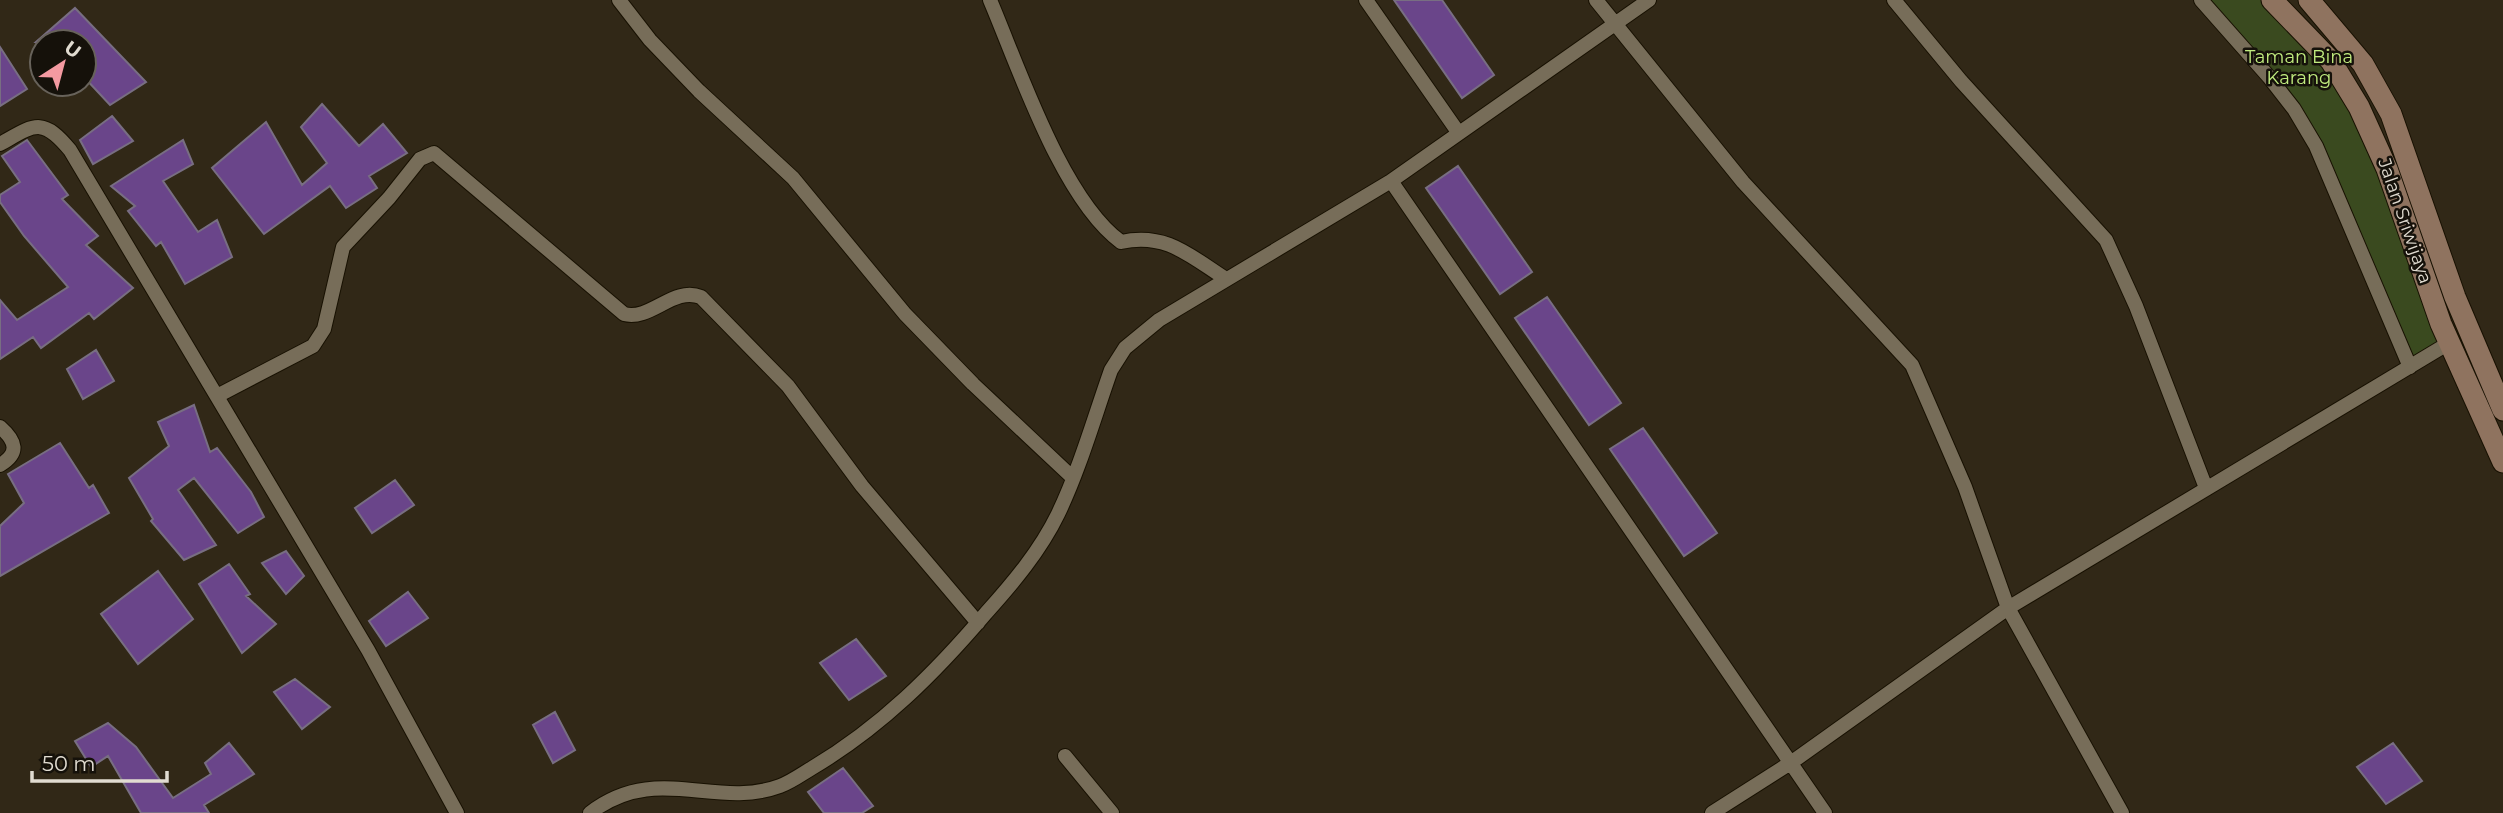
<svg xmlns="http://www.w3.org/2000/svg" width="2503" height="813" viewBox="0 0 2503 813" font-family="Montserrat,sans-serif">
<rect width="100%" height="100%" fill="#312817"/>
<path fill="#3a4a1f" d="M2203 0H2271L2347 87 2447 343 2410 365 2317 145Z"/>
<path fill="#6a458a" stroke="#786e82" stroke-width="2" d="M1394 0H1442L1494 75 1462 98Z
M75 8 146 82 110 105 84 77V42H36Z
M0 47 27 89 0 106Z
M322 104 359 146 383 124 407 153 369 176 377 188 346 208 330 186 264 234 212 168 266 122 302 185 327 163 301 127Z
M112 116 133 141 93 164 80 140Z
M27 140 68 195 62 199 98 236 86 245 133 288 94 319 89 313 41 348 33 337 0 359V300L17 320 68 287 24 236 0 202V195L20 182 2 156Z
M183 140 193 164 163 181 198 232 217 220 232 257 185 284 161 242 156 246 128 211 135 206 111 186Z
M1458 166 1532 272 1500 294 1426 188Z
M1547 297 1621 403 1589 425 1515 318Z
M96 350 114 381 83 399 67 369Z
M194 405 210 452 217 448 251 492 264 517 238 533 194 478 178 490 216 545 184 560 151 521 153 519 129 478 169 446 158 422Z
M1643 428 1717 533 1684 556 1610 449Z
M60 443 89 488 93 485 109 513 0 576V526L24 503 8 474Z
M395 480 414 505 372 533 355 508Z
M286 551 304 576 286 594 262 563Z
M229 564 250 594 246 596 276 624 242 653 199 584Z
M158 571 193 619 138 664 101 614Z
M408 592 428 618 386 646 369 621Z
M856 639 886 676 849 700 820 663Z
M295 679 330 707 302 729 274 692Z
M555 712 575 750 553 763 533 725Z
M108 723 136 747 173 798 211 774 205 763 229 743 254 774 204 805 209 813H141L108 756 91 767 75 741Z
M2393 743 2422 781 2386 804 2357 767Z
M843 768 873 806 862 813H824L808 792Z"/>
<g fill="none" stroke-linecap="round" stroke-linejoin="round">
<defs>
<path id="minor" d="M619 0 650 40 699 91 793 178 905 314 973 384 1073 478
M990 0C1019 68 1062 199 1121 242 1166 232 1190 256 1226 279
M1366 0 1458 132
M1596 0 1743 182 1912 365 1965 487 2008 608 2122 813
M1894 0 1961 81 2106 240 2136 306 2206 488
M2201 0 2269 77 2294 109 2316 146 2410 367
M0 144C34 125 42 116 70 150L368 650 457 813
M1391 181 1825 813
M217 396 313 346 324 329 343 247 389 198 420 159 434 153 624 314C651 321 673 286 701 297L788 386 862 486 978 623
M0 427C16 441 20 453 0 465
M1065 756 1112 813
M590 813C656 762 715 810 780 786 791 782 802 774 812 768 881 727 935 673 986 613 1013 583 1040 551 1058 514 1080 468 1094 418 1111 370L1125 348 1159 320 1391 181 1649 0
M1712 813 1792 762 2008 608 2449 343"/>
<path id="secondary" d="M2272 0 2331 61 2359 107 2387 169 2441 324 2503 462
M2309 0 2363 64 2391 114 2455 297 2503 410"/>
</defs>
<use href="#minor" stroke="#181102" stroke-width="16"/>
<use href="#secondary" stroke="#181102" stroke-width="23"/>
<use href="#minor" stroke="#776d59" stroke-width="14"/>
<use href="#secondary" stroke="#8f735f" stroke-width="21"/>
</g>
<g text-anchor="middle" dominant-baseline="central" stroke-width="5" stroke-linejoin="round" paint-order="stroke">
<g font-size="18" fill="#c1ec7f" stroke="#15110a">
<text x="2299" y="57">Taman Bina<tspan x="2299" dy="21">Karang</tspan></text>
</g>
<g font-size="18" fill="#e1dcd1" stroke="#15110a">
<text transform="translate(2405 221) rotate(71)">Jalan Sriwijaya</text>
</g>
</g>
<g transform="translate(63 63) rotate(36)"><circle r="33" fill="#15110a" stroke="#67625a" stroke-width="2"/>
<path d="M0-5L12 26L0 18L-12 26Z" fill="#f49aa1"/>
<text y="-10" font-size="19" font-weight="bold" text-anchor="middle" fill="#e1dcd1">U</text>
</g>
<path d="M32 771v10h135v-10" fill="none" stroke="#e1dcd1" stroke-width="3.5"/>
<text x="42" y="771" font-size="21" fill="#e1dcd1" stroke="#15110a" stroke-width="5" paint-order="stroke">50 m</text>
</svg>
